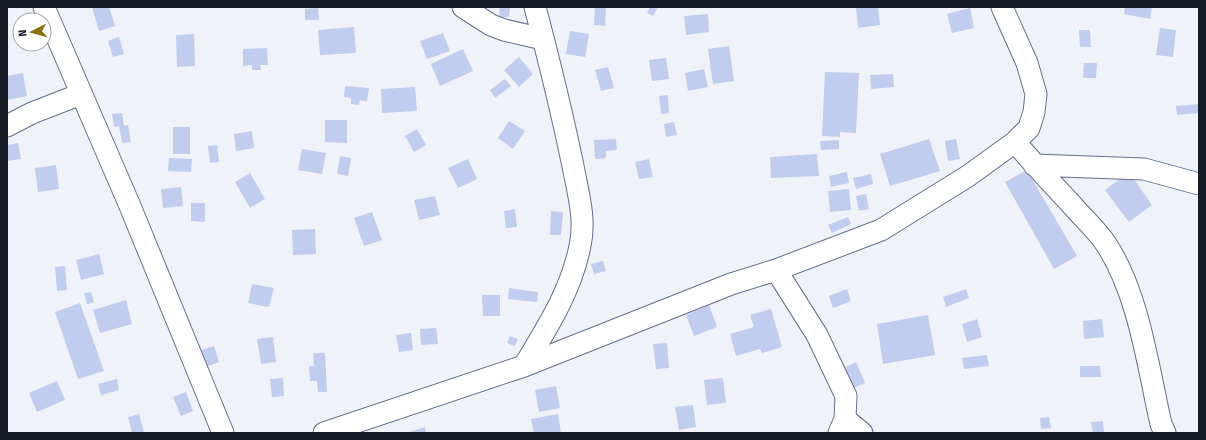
<svg xmlns="http://www.w3.org/2000/svg" width="1206" height="440" viewBox="0 0 1206 440" font-family="'Fira Sans Condensed',sans-serif">
<rect width="100%" height="100%" fill="#f0f2f9"/>
<path fill="#c0cdee" d="M92 7H109L115 26 99 31Z
M500 7H510L509 17H499Z
M595 7H606L605 26 594 25Z
M650 7H658L653 16 647 13Z
M856 7H878L880 25 858 28Z
M1125 7H1152L1150 19 1124 14Z
M318 8 319 20H305V9Z
M970 8 974 28 952 33 947 14Z
M708 14 709 32 686 35 684 16Z
M354 27 356 53 320 55 318 30Z
M1160 28 1176 30 1173 57 1156 55Z
M1079 30H1090L1091 47H1080Z
M570 31 589 34 585 57 566 54Z
M443 33 450 51 427 59 420 41Z
M194 34 195 66 177 67 176 35Z
M119 37 124 54 113 57 108 41Z
M729 46 734 81 713 84 708 49Z
M267 48 268 65H260L261 70H252V65L243 66V49Z
M463 49 473 71 440 86 431 64Z
M519 57 533 74 519 87 504 70Z
M666 58 669 79 652 81 649 60Z
M1084 63H1097L1096 78H1083Z
M608 67 614 88 601 91 595 70Z
M704 69 708 87 688 91 685 73Z
M825 72 859 73 856 133 840 132V137L822 136Z
M23 73 27 96 7 100V76Z
M893 74 894 87 871 89 870 75Z
M505 79 511 86 495 98 490 90Z
M345 86 369 88 367 101 360 100 359 105 351 104V98L344 97Z
M415 87 417 111 382 113 381 89Z
M668 95 669 113 661 114 659 96Z
M1199 104V113L1177 115 1176 106Z
M122 113 124 126 128 125 131 142 122 143 119 126 114 127 112 114Z
M325 120H347V143L325 142Z
M509 121 525 131 513 149 498 138Z
M674 122 677 135 666 137 664 124Z
M173 127H190V154H173Z
M417 129 426 145 414 152 405 136Z
M252 131 254 148 236 151 234 134Z
M616 139 617 150 606 151V158L595 159 594 140Z
M929 139 940 171 890 186 880 154Z
M956 139 960 159 948 161 945 141Z
M839 140V149L821 150 820 141Z
M18 143 21 159 7 161V145Z
M217 145 219 162 210 163 208 146Z
M302 149 326 153 322 174 298 170Z
M817 154 819 176 771 178 770 157Z
M340 156 351 158 348 176 337 174Z
M169 158 192 159 191 172 168 171Z
M468 159 477 179 458 188 448 168Z
M649 159 653 177 639 179 635 162Z
M56 165 59 189 38 192 35 168Z
M1027 170 1077 256 1054 269 1005 182Z
M847 172 849 183 831 187 829 176Z
M1129 172 1152 205 1129 222 1105 190Z
M250 173 265 199 250 208 235 182Z
M871 174 873 184 856 189 853 178Z
M181 187 183 206 163 208 161 189Z
M849 189 851 210 830 212 828 191Z
M866 194 869 209 859 211 856 196Z
M435 196 440 215 419 220 414 200Z
M191 203H205V222L191 221Z
M515 209 517 227 506 228 504 211Z
M551 211 563 212 561 235H550Z
M372 212 382 240 364 246 354 218Z
M848 217 851 224 832 233 828 225Z
M315 229 316 254 293 255 292 230Z
M99 254 104 274 81 280 76 260Z
M603 261 606 271 594 274 591 264Z
M65 266 67 290 57 291 55 267Z
M252 284 274 288 269 307 248 303Z
M509 288 538 292 537 302 508 299Z
M847 289 851 301 833 308 829 296Z
M966 289 969 298 946 307 943 297Z
M91 292 94 302 87 304 84 293Z
M482 295H500V316H483Z
M126 300 132 324 100 333 93 310Z
M80 303 104 371 78 379 55 312Z
M709 305 717 327 694 336 686 315Z
M771 309 782 347 762 353 760 349 736 356 730 334 754 327 750 315Z
M928 315 935 355 883 364 877 324Z
M977 319 982 337 967 342 962 324Z
M1102 319 1104 337 1084 339 1083 321Z
M436 328 438 344 421 345 420 329Z
M411 333 413 350 399 352 396 335Z
M510 336 518 339 515 346 507 343Z
M273 337 276 362 261 364 257 339Z
M667 343 669 368 656 369 653 344Z
M214 346 219 362 205 367 199 351Z
M313 353H325L327 392H318L317 381H310L309 366H314Z
M987 355 989 366 964 369 962 358Z
M856 362 865 383 853 388 844 368Z
M1080 366H1100L1101 377H1080Z
M283 378 284 396 272 397 270 379Z
M723 378 726 403 707 405 704 380Z
M117 379 119 390 101 395 98 384Z
M57 381 65 400 37 412 29 393Z
M556 386 560 408 539 412 535 390Z
M186 392 193 411 181 416 173 397Z
M693 405 696 427 679 430 675 407Z
M139 414 144 432 132 433 128 417Z
M558 414 561 433H534L531 419Z
M1049 417 1051 428 1041 429 1040 418Z
M1103 421 1104 433H1093L1091 422Z
M425 427 426 433H407Z"/>
<g fill="none" stroke-linecap="round" stroke-linejoin="round">
<defs>
<path id="street" d="M44 7 130 206 223 433
M463 7 491 25 504 30 543 39
M7 126 32 113 81 94
M1015 142C1033 163 1052 184 1072 205 1083 218 1097 230 1106 244 1139 294 1148 367 1161 424L1165 433
M1034 165 1144 169 1199 184
M776 270 817 335 846 396 845 419 839 433
M524 366C547 328 571 291 580 246 586 219 578 193 573 166 562 113 549 60 535 7
M845 419 862 433
M324 433 524 366 731 284 776 270 881 230 968 176 1015 142 1029 128 1034 112 1036 94 1027 63 1002 7"/>
</defs>
<use href="#street" stroke="#656f8d" stroke-width="23"/>
<use href="#street" stroke="#fff" stroke-width="21"/>
</g>
<rect width="1206" height="440" fill="none" stroke="#161b26" stroke-width="16"/>
<g transform="translate(32 32) rotate(264)"><circle r="19" fill="#ffffff" stroke="#a2a4a8"/>
<path d="M0-3L7 15L0 10L-7 15Z" fill="#897113"/>
<text y="-6" font-size="11" font-weight="bold" text-anchor="middle" fill="#161b26">N</text>
</g>
</svg>
